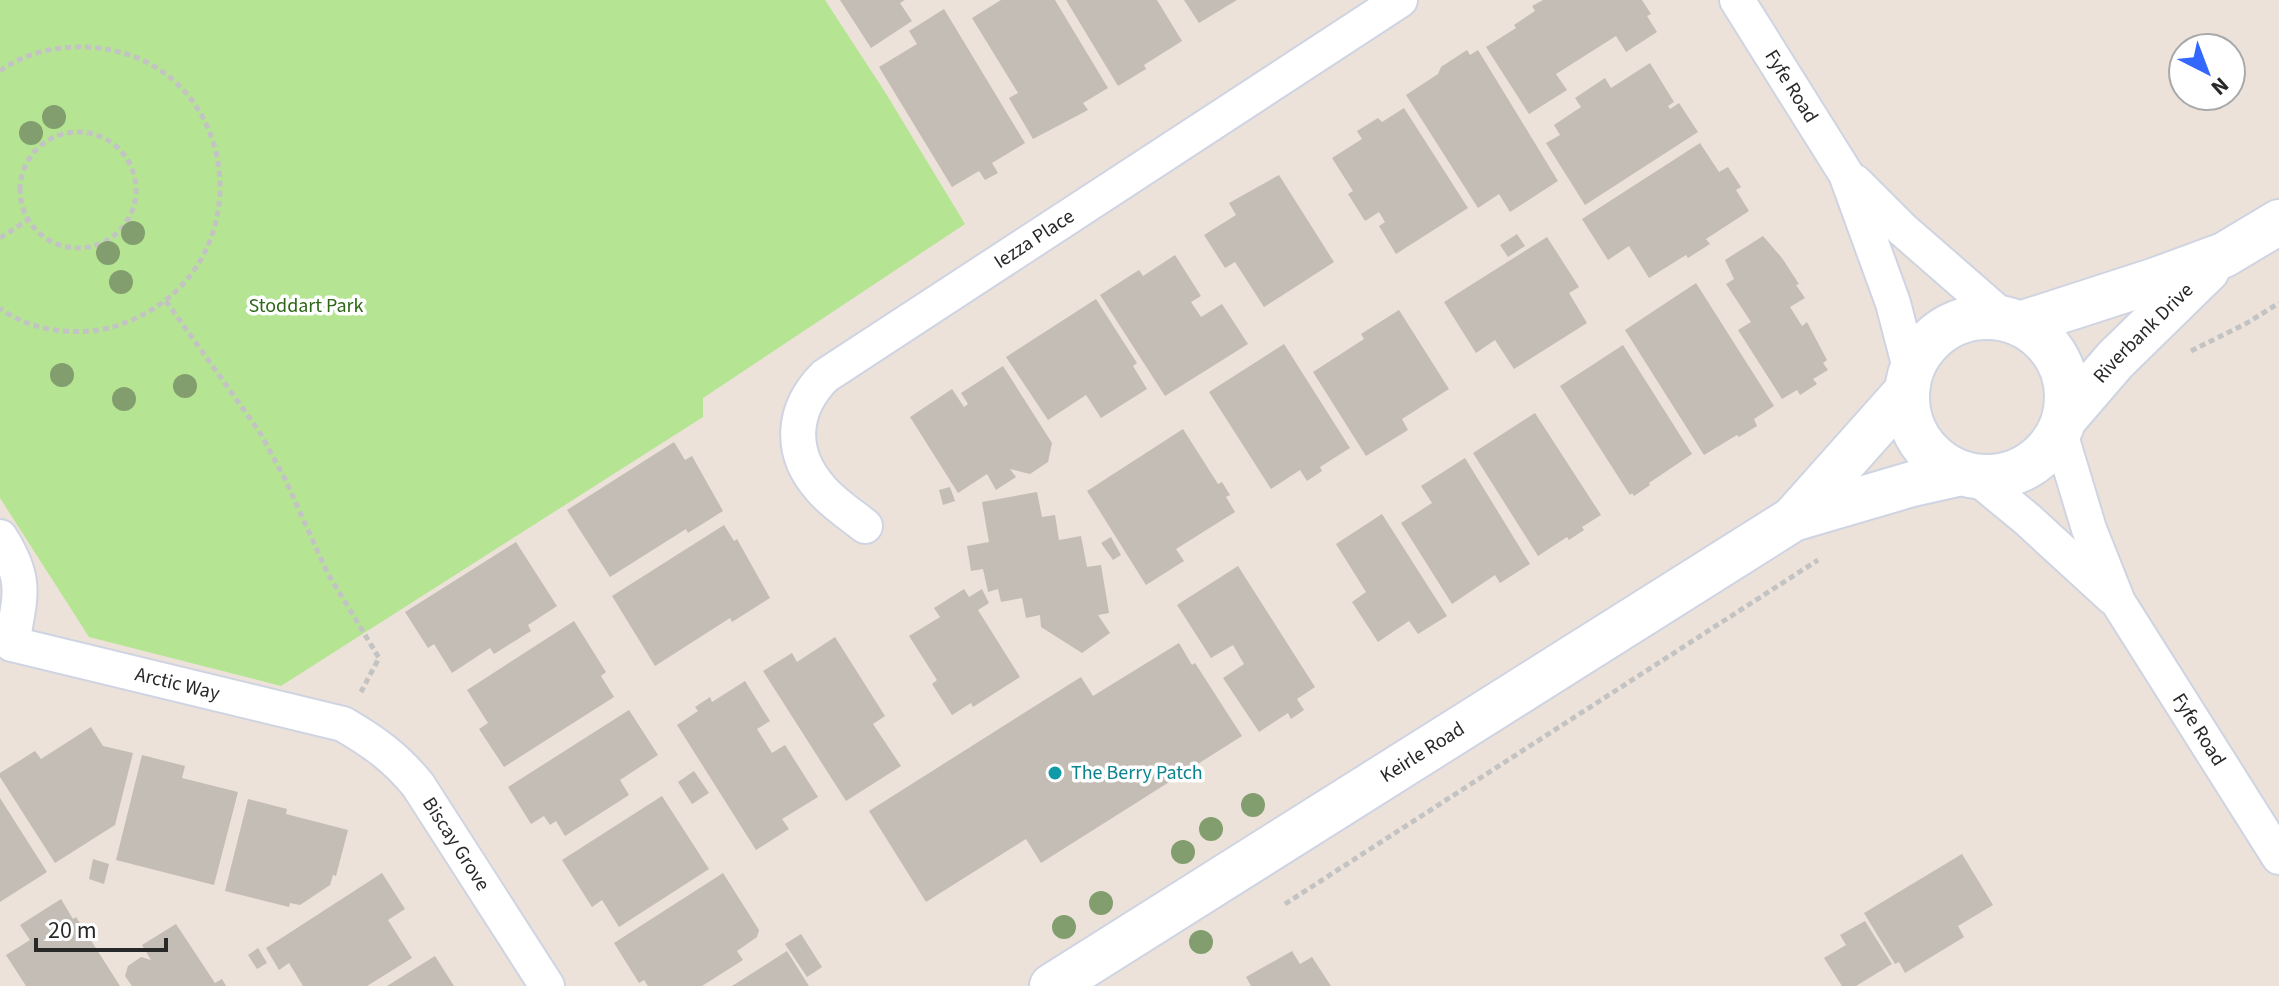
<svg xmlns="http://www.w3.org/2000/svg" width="2279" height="986" viewBox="0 0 2279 986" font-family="'Source Sans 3',sans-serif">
<rect width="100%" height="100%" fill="#ece2d9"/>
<path fill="#b5e593" d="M0 0H825L885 92 965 224 703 398V417L281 686 89 637 0 498Z"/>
<path fill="#c3bdb5" d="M840 0H905L900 3 912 21 871 48Z
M1001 0H1055L1108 88 1083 103 1088 110 1033 139 1009 98 1018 93 972 18Z
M1066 0H1157L1182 41 1144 65 1146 69 1118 86Z
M1184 0H1237L1199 23Z
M1543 0H1642L1651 14 1647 16 1657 32 1626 52 1616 36 1556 74 1567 90 1529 114 1486 47 1516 28 1514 25 1535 11 1532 6Z
M944 9 1025 143 992 163 998 173 985 180 979 171 952 187 879 67 917 44 909 31Z
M1467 50 1470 55 1478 50 1558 181 1510 212 1499 194 1478 208 1406 95 1438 74 1441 67Z
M1650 63 1674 102 1668 106 1670 109 1679 103 1698 132 1585 205 1546 143 1560 135 1554 125 1581 107 1575 98 1605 78 1611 88Z
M1404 108 1468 208 1396 254 1379 226 1385 222 1379 212 1365 221 1348 194 1353 191 1332 158 1362 139 1357 131 1378 118 1382 122Z
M1700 143 1719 172 1728 167 1741 187 1736 190 1749 211 1706 239 1710 244 1688 258 1686 255 1649 278 1629 246 1608 260 1582 219Z
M1279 175 1334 262 1264 307 1235 262 1225 268 1204 235 1236 215 1229 203Z
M1517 234 1525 246 1508 257 1500 245Z
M1763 236 1782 258 1799 284 1796 285 1805 298 1790 307 1802 326 1807 322 1827 360 1823 363 1828 370 1813 379 1817 384 1800 395 1797 390 1782 399 1738 330 1751 322 1726 284 1734 279 1725 260Z
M1547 237 1579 287 1569 293 1587 323 1514 369 1495 340 1476 353 1444 302Z
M1175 255 1201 296 1191 302 1201 317 1222 304 1248 344 1165 396 1100 295 1139 270 1143 276Z
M1696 283 1774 406 1754 419 1757 426 1739 437 1737 435 1704 455 1625 330Z
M1096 299 1137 363 1133 366 1147 389 1101 418 1086 395 1048 420 1006 357Z
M1399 310 1449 389 1402 419 1408 430 1366 456 1313 372 1364 339 1361 334Z
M1284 344 1350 448 1320 467 1322 471 1307 481 1300 470 1271 489 1209 392Z
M1623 345 1692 454 1649 483 1650 485 1634 496 1632 493 1630 495 1560 386Z
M1003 366 1052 443 1048 462 1030 474 1010 469 1016 477 996 490 987 474 958 493 910 417 952 389 964 407 968 404 961 393Z
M1535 413 1601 515 1582 527 1584 530 1569 540 1567 537 1538 556 1473 453Z
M1183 429 1218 484 1222 482 1230 495 1226 497 1235 512 1176 549 1184 561 1146 585 1087 491Z
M674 442 685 460 692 456 723 511 688 533 686 529 610 577 567 510Z
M1465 458 1530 564 1500 583 1495 575 1452 604 1401 523 1432 503 1421 486Z
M950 487 955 501 943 505 939 490Z
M1037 492 1042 517 1055 515 1059 540 1081 536 1087 567 1101 565 1109 613 1098 615 1110 633 1082 653 1041 627 1040 615 1026 618 1022 598 1001 602 998 589 988 592 983 569 971 571 967 546 989 542 982 502Z
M1382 514 1447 616 1418 634 1409 621 1378 642 1352 602 1366 592 1336 544Z
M724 525 734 541 737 539 770 598 732 622 730 618 655 666 612 596Z
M1111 537 1121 555 1113 560 1101 543Z
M516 542 557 606 528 625 531 631 494 654 490 648 452 673 434 644 428 648 405 612Z
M1238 566 1315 687 1297 699 1304 710 1291 719 1288 713 1259 732 1223 678 1244 664 1233 645 1211 658 1177 605Z
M964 589 969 597 982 589 989 603 978 610 1020 677 973 707 971 703 952 715 932 684 937 680 909 636 940 617 934 608Z
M574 621 606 672 601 676 614 697 504 767 479 729 488 723 467 690Z
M835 637 885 716 873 724 901 766 846 801 763 671 792 653 797 662Z
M1179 643 1192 665 1195 663 1242 736 1041 863 1026 839 926 902 869 811 1081 677 1093 696Z
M745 681 770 721 757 729 772 753 785 745 818 797 782 819 789 829 756 850 677 725 698 711 695 707 710 697 712 702Z
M629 710 658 755 620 780 629 795 565 836 556 821 550 825 544 816 531 824 508 787Z
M91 727 103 746 133 753 115 825 55 863 0 777V773L35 751 41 759Z
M142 755 185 766 182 778 238 792 214 885 116 860Z
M694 771 709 793 692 804 678 782Z
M662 796 709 869 619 927 602 900 592 907 562 860Z
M0 798 47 872 0 902Z
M248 799 287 809 286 814 348 830 336 876 333 875 330 885 300 905 290 903 289 907 225 891Z
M1962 854 1993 905 1958 926 1964 937 1905 973 1899 962 1895 964 1864 913Z
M93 859 109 864 104 884 89 879Z
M382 873 405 909 388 920 412 958 367 986H303L289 963 279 970 266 948Z
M723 873 759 930 757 937 737 951 743 960 702 986H648L644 980 639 983 614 943Z
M61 899 73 919 76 917 120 986H26L6 955 30 940 20 925Z
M1865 921 1892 964 1856 986H1842L1824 958 1846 945 1840 935Z
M176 924 215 983 222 979 226 986H132L125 976 128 966 141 957 151 960 142 945Z
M801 934 822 967 807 977 785 944Z
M258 948 267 963 257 969 248 955Z
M787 951 809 986H732Z
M1292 951 1300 964 1312 957 1331 986H1251L1246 977Z
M435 956 454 986H387Z"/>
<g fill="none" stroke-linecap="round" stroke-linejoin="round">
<defs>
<g id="street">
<path id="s1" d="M1737 0 1846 174 1893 303 1911 372"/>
<path d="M1855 182 1902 229 2004 318"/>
<path id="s2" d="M2060 433 2089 529 2118 602 2279 857"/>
<path d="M1976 477 2027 519 2112 597"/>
<path id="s3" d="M865 526C850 514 833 503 821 489 788 452 792 409 825 376L1400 0"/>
<path d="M0 537C28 581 20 595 12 644"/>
<path id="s4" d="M12 644 343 724C374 742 395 757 418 785L547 986"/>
</g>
<g id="secondary">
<circle cx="1987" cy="397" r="80"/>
<path d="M2020 324 2156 280 2224 255 2279 222"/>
<path id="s5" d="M2066 417 2115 360 2207 270"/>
<path d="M1793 519 1907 391"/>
<path id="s6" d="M1052 986 1793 519 1912 484 1961 473"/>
</g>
</defs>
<use href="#street" stroke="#cfd4e2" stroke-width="38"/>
<use href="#secondary" stroke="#cfd4e2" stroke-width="48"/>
<path stroke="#c3c3c3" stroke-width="5" stroke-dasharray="6 4" stroke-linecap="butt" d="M0 71C24 53 56 46 86 47 246 54 271 276 116 326 81 337 30 332 0 308
M20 190a58 58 0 1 1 116 0a58 58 0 1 1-116 0Z
M0 238 28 220
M166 301 259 431 285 479 327 572 379 658 361 692
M2191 351 2247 323 2279 303
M1285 904 1818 560"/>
<use href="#street" stroke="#fff" stroke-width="34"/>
<use href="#secondary" stroke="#fff" stroke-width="44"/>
</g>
<g fill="#839e6e">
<circle cx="54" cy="117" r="12"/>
<circle cx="31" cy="133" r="12"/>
<circle cx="133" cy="233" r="12"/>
<circle cx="108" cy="253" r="12"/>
<circle cx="121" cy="282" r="12"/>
<circle cx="62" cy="375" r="12"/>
<circle cx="185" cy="386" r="12"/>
<circle cx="124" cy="399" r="12"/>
<circle cx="1253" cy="805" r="12"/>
<circle cx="1211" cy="829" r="12"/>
<circle cx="1183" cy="852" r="12"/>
<circle cx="1101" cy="903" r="12"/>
<circle cx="1064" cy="927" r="12"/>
<circle cx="1201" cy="942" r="12"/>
</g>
<circle fill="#0f9aa8" stroke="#fff" stroke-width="3" cx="1055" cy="773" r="8"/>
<g text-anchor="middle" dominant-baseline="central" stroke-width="7" stroke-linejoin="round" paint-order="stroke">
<g font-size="20" fill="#282828" stroke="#fff">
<text stroke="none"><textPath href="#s1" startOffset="102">Fyfe Road</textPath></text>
<text stroke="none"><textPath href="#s3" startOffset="434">Iezza Place</textPath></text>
<text stroke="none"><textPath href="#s5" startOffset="114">Riverbank Drive</textPath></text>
<text stroke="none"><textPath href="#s4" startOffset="170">Arctic Way</textPath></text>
<text stroke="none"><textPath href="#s2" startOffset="330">Fyfe Road</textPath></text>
<text stroke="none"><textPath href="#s6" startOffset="438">Keirle Road</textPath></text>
<text stroke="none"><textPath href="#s4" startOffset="508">Biscay Grove</textPath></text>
</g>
<g font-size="20" fill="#2d6717" stroke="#fff">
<text x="306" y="306">Stoddart Park</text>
</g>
<g font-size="20" fill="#0d838f" stroke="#fff" text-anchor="start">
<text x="1071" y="773">The Berry Patch</text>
</g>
</g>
<g transform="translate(2207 72) rotate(138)"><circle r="38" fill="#ffffff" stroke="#a9a9a9" stroke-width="2"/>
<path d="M0-6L14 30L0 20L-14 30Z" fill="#3367ff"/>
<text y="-12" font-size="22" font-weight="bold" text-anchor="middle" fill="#282828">N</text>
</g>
<path d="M36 938v12h130v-12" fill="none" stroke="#282828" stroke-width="4"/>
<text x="48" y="938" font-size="24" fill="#282828" stroke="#ffffff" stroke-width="6" paint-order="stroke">20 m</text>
</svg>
